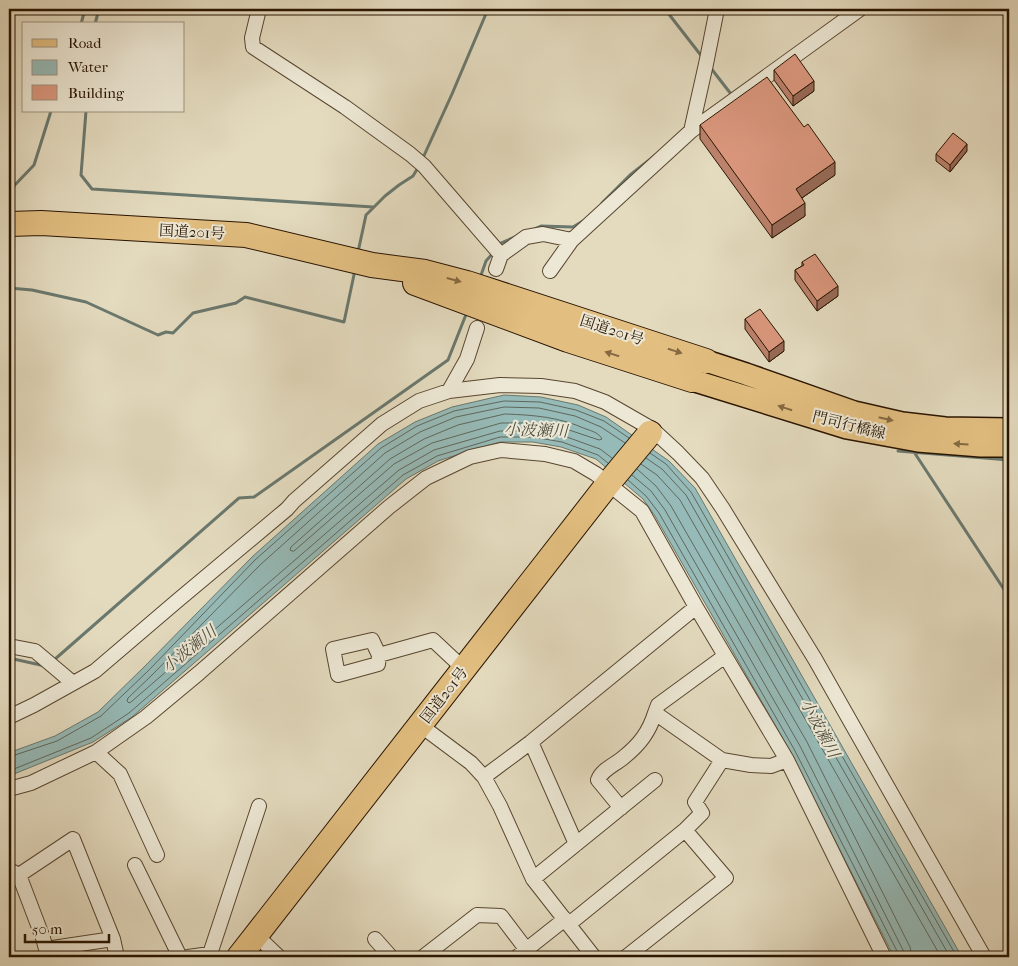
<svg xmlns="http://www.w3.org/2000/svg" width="1018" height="966" viewBox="0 0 1018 966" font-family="'IM FELL French Canon','Noto Serif JP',serif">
<rect width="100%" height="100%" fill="#e4dbbf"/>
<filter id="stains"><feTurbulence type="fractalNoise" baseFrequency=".004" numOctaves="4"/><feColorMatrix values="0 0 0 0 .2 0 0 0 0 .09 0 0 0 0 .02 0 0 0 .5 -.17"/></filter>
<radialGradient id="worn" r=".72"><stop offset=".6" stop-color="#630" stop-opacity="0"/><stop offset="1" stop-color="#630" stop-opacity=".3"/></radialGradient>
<path fill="#96bab7" stroke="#6a786e" d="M504 395 541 397 578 405 606 417 669 461 695 488 962 957H894L790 751 655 516 643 499 596 459 561 447 533 442H500L472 450 438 461 406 479 132 717 93 742 9 776 11 752 55 736 98 712 144 667 252 557 378 444 415 422 452 407Z"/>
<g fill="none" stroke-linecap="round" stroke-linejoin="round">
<path stroke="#60675c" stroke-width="1" d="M505 414C534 415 559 417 586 429 592 431 599 433 602 439L599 440 566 429 536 423H501L432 443 394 464 294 551H292L290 550 291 547 390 459 424 439 458 425Z
M650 453 666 464 691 492 957 957
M612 458 600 449 564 436 533 431H500L434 450 399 470 131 702 129 703 127 701 128 698 152 675 260 565 385 453 420 432 456 417 504 407 539 408 575 416 601 427 625 443
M646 458 662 469 686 495 950 957
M641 464 657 475 680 500 941 957
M637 469 656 486 671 506 807 742 910 947 912 957
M632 475 651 491 665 510 800 746 903 950 904 957
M628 480 646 496 659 513 794 749 898 953V957
M9 757 57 741 101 716 148 671 255 560 381 448 417 426 454 411 504 401 540 402 576 410 604 421 629 438
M9 771 91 738 129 713 403 475 437 456 500 437H533L562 442 598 455 608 463"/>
<path stroke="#6a786e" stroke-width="3" d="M668 13 703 58
M81 24 85 9
M95 24 99 9
M710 67 731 94 733 93
M86 111 81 175 92 189 373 207
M422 160 452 94 488 9
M9 188H12L34 165 51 111
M602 203 630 175 657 154
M532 230 541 226 573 227 583 221
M498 246 501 243 517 236
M358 252 366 215 385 196 399 185 413 176 419 166
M480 278 486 261 493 253
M9 288 32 290 86 302 158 335 166 332 173 333 193 313 236 303 245 297 344 322 355 270
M898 451 1009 460
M914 452 1009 597
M9 658 45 666
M54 660 239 498 254 497 448 360 467 312"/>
<defs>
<path id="street" d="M259 9 252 38 253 47 345 107 410 154 424 166 501 255
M691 131 706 64 717 9
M496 269 501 255 526 237 543 234 572 240
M550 271 572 240 691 131 860 9
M449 391 467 359 477 328
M9 646 35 651 73 683
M379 655 378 664 338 675 333 649 372 640 379 655 433 640 464 669
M655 713 658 705 725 656
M9 717 34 705 95 671 177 601 287 509 294 501 382 424 419 401 449 391 500 385 541 386 575 391 605 402 652 429 678 453 702 478 723 509 815 659 984 957
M420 725 471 763 484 777 500 806 533 879 594 957
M531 742 576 844
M96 752 120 774 157 855
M484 777 531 742 696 607
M9 789 31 783 96 752 146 717 199 673 389 507 426 478 470 457 501 450 545 454 574 461 596 474 642 511 696 607 787 760 884 957
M621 808 598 780C602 769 615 765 624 757 640 744 649 732 655 713L722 760 751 765 771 766 787 760
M135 865 180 957
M9 870 19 875 73 839 113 939 117 957
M19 875 43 938 46 949 113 939
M533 879 655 780
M569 924 685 830 702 813 695 802 722 760
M256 935 279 957
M375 939 391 957
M188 957 210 954
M213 957 210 954 259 806
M423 957 477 915 501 916 526 949
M517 957 565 919
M626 957 726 878 685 830"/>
<path id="primary" d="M706 361 746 374 854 412 902 423 945 428 1009 429
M692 380 847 428 918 441 981 446H1009"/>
<path id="highway" d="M9 224 41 223 246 235 372 265 425 272 467 283 706 361
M415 283 568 340 692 380
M239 957 611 480 650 433"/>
</defs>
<use href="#street" stroke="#584630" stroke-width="16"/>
<use href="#primary" stroke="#291400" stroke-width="24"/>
<use href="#highway" stroke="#291400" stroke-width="26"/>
<use href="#street" stroke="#ede8d5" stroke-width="14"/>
<use href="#primary" stroke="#e2be80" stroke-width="21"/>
<use href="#highway" stroke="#e2be80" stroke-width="24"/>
</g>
<path fill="#bc826c" stroke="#291400" d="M774 70 814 91 793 106 774 80Z
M700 125 835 175 802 198 805 216 772 238 700 139Z
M967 151 950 172 936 161V154Z
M802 262 838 296 817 311 795 280V270L802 266Z
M745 319 784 351 769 362 745 329Z"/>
<path fill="#996a58" stroke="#291400" d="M814 81V91L793 106V96Z
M967 144V151L950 172V165Z
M835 162V175L796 202V189Z
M805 203V216L772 238V225Z
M838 286V296L817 311V301Z
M784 341V351L769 362V352Z"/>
<path fill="#db977e" stroke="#291400" d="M795 54 814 81 793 96 774 70Z
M767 77 804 127 808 124 835 162 796 189 805 203 772 225 700 125Z
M953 133 967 144 950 165 936 154Z
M815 254 838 286 817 301 795 270 804 265 802 262Z
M760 309 784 341 769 352 745 319Z"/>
<defs><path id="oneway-solid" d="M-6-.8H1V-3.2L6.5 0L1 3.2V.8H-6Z" transform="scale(1.25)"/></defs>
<g fill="#866940">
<use href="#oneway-solid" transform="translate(454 280) rotate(15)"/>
<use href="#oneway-solid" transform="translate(675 351) rotate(18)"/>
<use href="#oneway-solid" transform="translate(612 354) rotate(-162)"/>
<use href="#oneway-solid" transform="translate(785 408) rotate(-163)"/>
<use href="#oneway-solid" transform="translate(886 419) rotate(13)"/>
<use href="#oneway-solid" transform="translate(961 444) rotate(-176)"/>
</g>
<g text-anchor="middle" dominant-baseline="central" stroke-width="4" stroke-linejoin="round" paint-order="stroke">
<g font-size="15" fill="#291400" stroke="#ede8d5">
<text transform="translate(192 232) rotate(3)">国道201号</text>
<text transform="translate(612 330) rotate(18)">国道201号</text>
<text transform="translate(849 425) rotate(14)">門司行橋線</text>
<text transform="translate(444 695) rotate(-52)">国道201号</text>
</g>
<g font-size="16" font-style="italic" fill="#4f4e40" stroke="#ede8d5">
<text transform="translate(536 430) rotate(2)">小波瀬川</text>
<text transform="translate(189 649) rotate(-39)">小波瀬川</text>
<text transform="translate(820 728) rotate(62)">小波瀬川</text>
</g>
</g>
<rect width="1018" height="966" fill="none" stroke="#e4dbbf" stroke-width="30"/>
<rect x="10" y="10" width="998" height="946" fill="none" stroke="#291400" stroke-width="2.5"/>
<rect x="15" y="15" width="988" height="936" fill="none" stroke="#291400"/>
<rect x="22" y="22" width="162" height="90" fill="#ede8d5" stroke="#9f9380"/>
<rect x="32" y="39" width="25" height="8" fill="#e2be80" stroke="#9f9380"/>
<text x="68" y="48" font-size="15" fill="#291400">Road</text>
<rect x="32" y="60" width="25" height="15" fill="#96bab7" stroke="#9f9380"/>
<text x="68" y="72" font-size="15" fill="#291400">Water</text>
<rect x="32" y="85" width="25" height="15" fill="#db977e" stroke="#9f9380"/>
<text x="68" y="98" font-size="15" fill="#291400">Building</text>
<path d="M25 934v8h84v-8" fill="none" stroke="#291400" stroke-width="2.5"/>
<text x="32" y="934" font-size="15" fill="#291400" stroke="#ede8d5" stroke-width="4" paint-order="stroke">50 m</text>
<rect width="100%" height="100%" filter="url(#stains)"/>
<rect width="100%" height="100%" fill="url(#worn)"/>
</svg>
